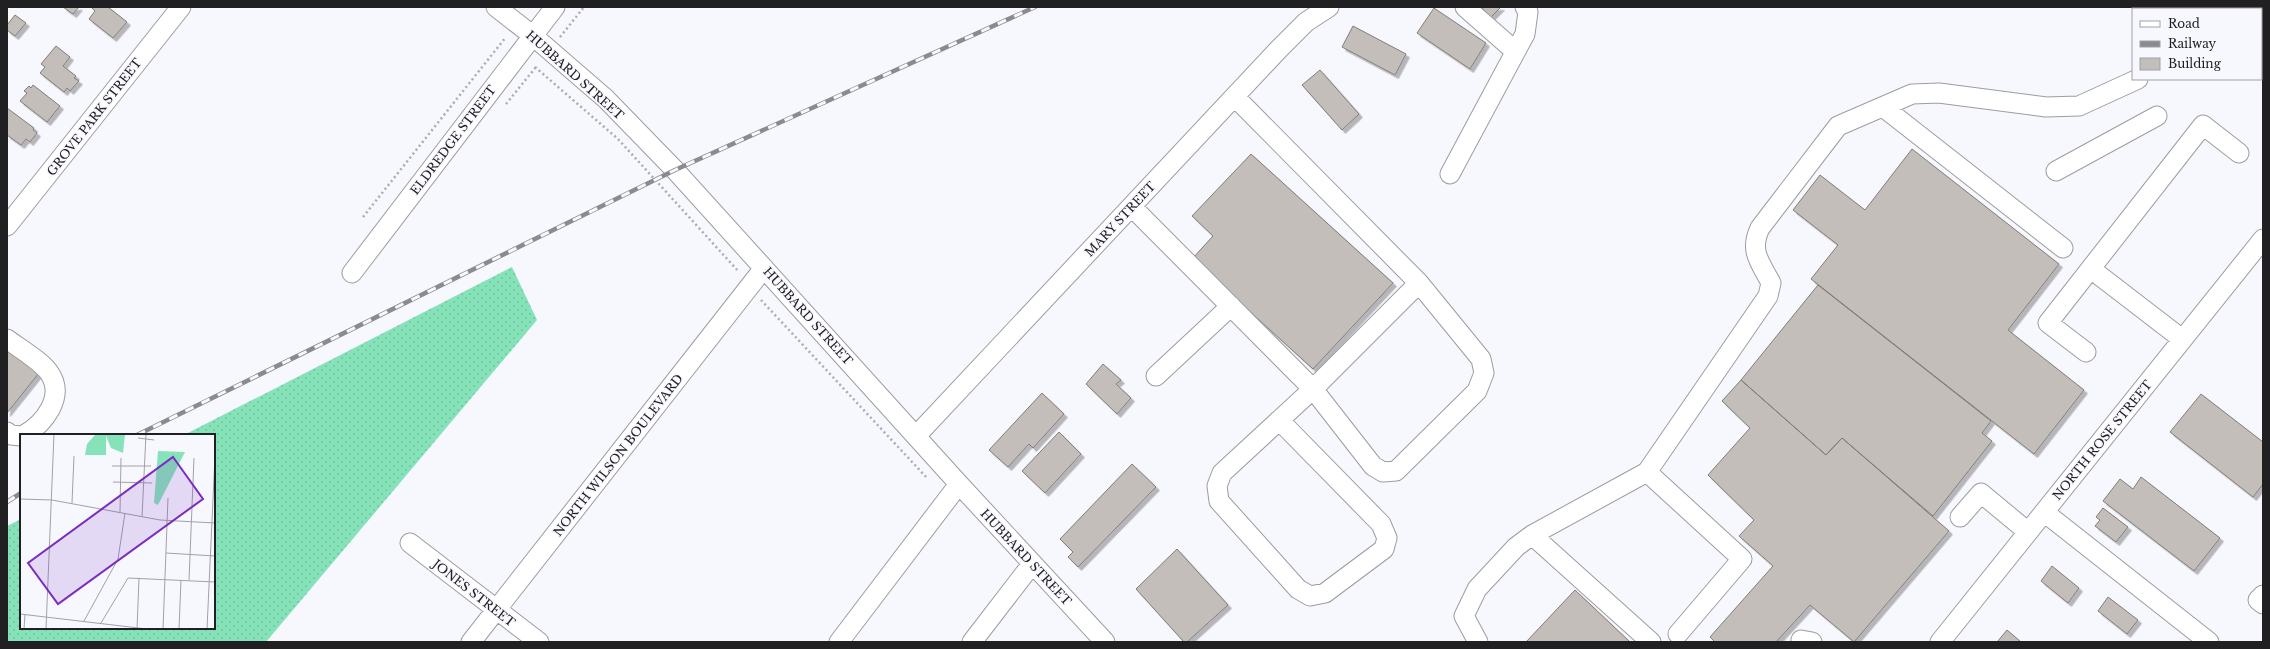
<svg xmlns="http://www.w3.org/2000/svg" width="2270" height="649" viewBox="0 0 2270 649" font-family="'Libre Baskerville',serif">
<defs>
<pattern id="grass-dots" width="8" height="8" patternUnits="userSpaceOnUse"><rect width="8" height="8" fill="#86e3b9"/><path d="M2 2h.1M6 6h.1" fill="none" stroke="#73c29f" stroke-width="1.8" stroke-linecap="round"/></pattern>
<filter id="shadow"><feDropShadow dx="3.5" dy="3.5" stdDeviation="0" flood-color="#0004"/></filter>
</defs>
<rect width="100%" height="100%" fill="#f7f7fe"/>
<path fill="url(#grass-dots)" d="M512 267 537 320 266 642H7V526L21 519V628H214V435H184Z"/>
<path fill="#c3beb9" stroke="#817d78" filter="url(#shadow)" d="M63 7H79L73 14Z
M91 7H108L127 22 113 38 89 19 95 11Z
M1481 7H1501L1491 17Z
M1434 8 1486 43 1470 69 1417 33Z
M15 15 26 23 15 36 7 30V25Z
M1353 26 1406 54 1395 75 1342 47Z
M56 46 70 57 63 66 76 76 74 78 79 81 70 91 67 88 64 92 40 73 45 67 41 64Z
M1320 70 1359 114 1342 130 1302 85Z
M33 85 60 106 47 122 20 101 27 93 24 91 29 86 31 88Z
M7 108 34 128 33 130 37 133 30 142 26 139 21 145 7 135Z
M1912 149 2059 264 2008 330 2084 390 2034 454 1811 279 1838 245 1793 210 1820 175 1865 210Z
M1251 154 1393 283 1313 369 1192 259 1213 236 1192 216Z
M1818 285 1991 421 1982 433 1992 441 1933 516 1842 438 1826 455 1741 380Z
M7 348 39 373 7 413Z
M1103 364 1121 380 1116 384 1131 398 1117 414 1086 384Z
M1741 380 1826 455 1842 438 1949 531 1854 642 1810 605 1776 642H1715L1710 637 1773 566 1739 536 1754 520 1708 475 1750 428 1722 401Z
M1042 393 1064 414 1033 448 1029 444 1008 467 989 450Z
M2201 394 2263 442V484L2253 497 2170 432Z
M1059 432 1081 454 1045 493 1022 471Z
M1132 464 1156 487 1078 567 1068 557 1073 552 1060 539Z
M2141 477 2220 538 2194 571 2103 501 2120 479 2133 489Z
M2103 508 2128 527 2116 542 2095 526 2100 520 2096 517Z
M1177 549 1228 605 1187 642H1184L1136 589Z
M2052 566 2079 588 2068 603 2041 581Z
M1575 590 1630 642H1526Z
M2108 597 2138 620 2127 634 2098 611Z
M2007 630 2021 642H1997Z"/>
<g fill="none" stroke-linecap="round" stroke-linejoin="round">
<defs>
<path id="minor" d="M496 7 532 35 606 99 675 170 959 484 1105 642
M1465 7 1515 51
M2261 39H2263
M1883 107 2063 248
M2056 171 2157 116
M1450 174 1525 34 1528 12 1525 7
M1132 207 1313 389 1419 283 1235 97
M7 226 181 7
M2091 269 2182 339
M352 273 555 7
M7 339C19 348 43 362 50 374 65 397 44 424 24 435
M2086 352 2048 323 2203 125 2239 153
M1156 376 1231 306
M1279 420 1381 524 1387 538 1384 549 1325 593 1310 596 1298 589 1219 501 1217 486 1222 473 1313 389 1373 466 1383 472 1396 471 1477 391 1484 373 1481 359 1419 283
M7 432 11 435 21 436
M916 436 1279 49 1306 22 1329 7
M1647 472 1768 296 1771 283C1760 262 1749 251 1760 228L1838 126 1912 94 1939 93 2046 107 2079 106 2138 79
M2044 512 2209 642
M1960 517 1981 493 2028 532
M1532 535 1647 472 1742 559 1678 634
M410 543 539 642
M2263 595 2258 600 2263 604
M1801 640 1812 642
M471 642 764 268
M839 642 959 484
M972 642 1032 564
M1478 642 1464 616 1477 589 1516 547 1532 535 1651 642
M1940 642 2263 239"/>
</defs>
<use href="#minor" stroke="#9d9ca2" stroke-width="21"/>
<path stroke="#ababb1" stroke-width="2.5" stroke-dasharray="2 3" stroke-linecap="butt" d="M560 37 584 7
M535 67 618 139 739 272
M506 104 536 67
M363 217 506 37
M761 300 928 479"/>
<use href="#minor" stroke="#fff" stroke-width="19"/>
<defs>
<path id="rail" d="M137 435 675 170 1035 7
M7 502 21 493"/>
</defs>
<use href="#rail" stroke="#8a8a8f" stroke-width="4.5"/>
<use href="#rail" stroke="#f7f7fe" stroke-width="3" stroke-dasharray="9" stroke-linecap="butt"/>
</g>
<g text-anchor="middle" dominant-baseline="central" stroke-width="3" stroke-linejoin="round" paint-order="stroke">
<g font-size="12" fill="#202023" stroke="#f7f7fe">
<text transform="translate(575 75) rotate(42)">HUBBARD STREET</text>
<text transform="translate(94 117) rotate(-52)">GROVE PARK STREET</text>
<text transform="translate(453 140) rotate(-53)">ELDREDGE STREET</text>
<text transform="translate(1120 219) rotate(-47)">MARY STREET</text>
<text transform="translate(808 316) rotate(48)">HUBBARD STREET</text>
<text transform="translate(2102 440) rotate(-51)">NORTH ROSE STREET</text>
<text transform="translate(618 455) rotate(-52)">NORTH WILSON BOULEVARD</text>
<text transform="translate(1026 557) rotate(47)">HUBBARD STREET</text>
<text transform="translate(474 593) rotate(38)">JONES STREET</text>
</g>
</g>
<g transform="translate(20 434)">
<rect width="195" height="195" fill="#f7f7fe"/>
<path d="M138 17 165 18 138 71 134 69Z" fill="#86e3b9"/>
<path d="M105 0 103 19 91 14 86 2V21H65L67 10 75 1Z" fill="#86e3b9"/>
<path fill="none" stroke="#a1a1a6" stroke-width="1" d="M118 4 134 6M92 32H131M93 48 132 49M0 65 32 66 140 86 195 89M52 69 54 22M100 78 101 24M122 83 126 0M146 119 195 122M169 146 174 24M0 180 127 195M64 187 98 125 105 79M81 189 108 144 195 148M4 195 5 180M26 195 34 0M117 195 119 144M143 195 148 64M159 195 161 146M187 195 195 22"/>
<path fill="#7b2cbf" fill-opacity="0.15" stroke="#7b2cbf" stroke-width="2" d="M153 23 183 65 38 170 8 129Z"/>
<rect width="195" height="195" fill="none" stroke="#202023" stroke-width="2"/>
</g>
<rect width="2270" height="649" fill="none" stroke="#202023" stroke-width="16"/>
<rect x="2132" y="8" width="130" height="72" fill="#f7f7fe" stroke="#a1a1a6"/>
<rect x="2140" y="21" width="20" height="6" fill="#ffffff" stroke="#a1a1a6"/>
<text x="2168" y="28" font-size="12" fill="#202023">Road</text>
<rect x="2140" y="41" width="20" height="6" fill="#8a8a8f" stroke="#a1a1a6"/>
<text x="2168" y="48" font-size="12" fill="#202023">Railway</text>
<rect x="2140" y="58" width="20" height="12" fill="#c3beb9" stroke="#a1a1a6"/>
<text x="2168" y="68" font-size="12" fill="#202023">Building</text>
</svg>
